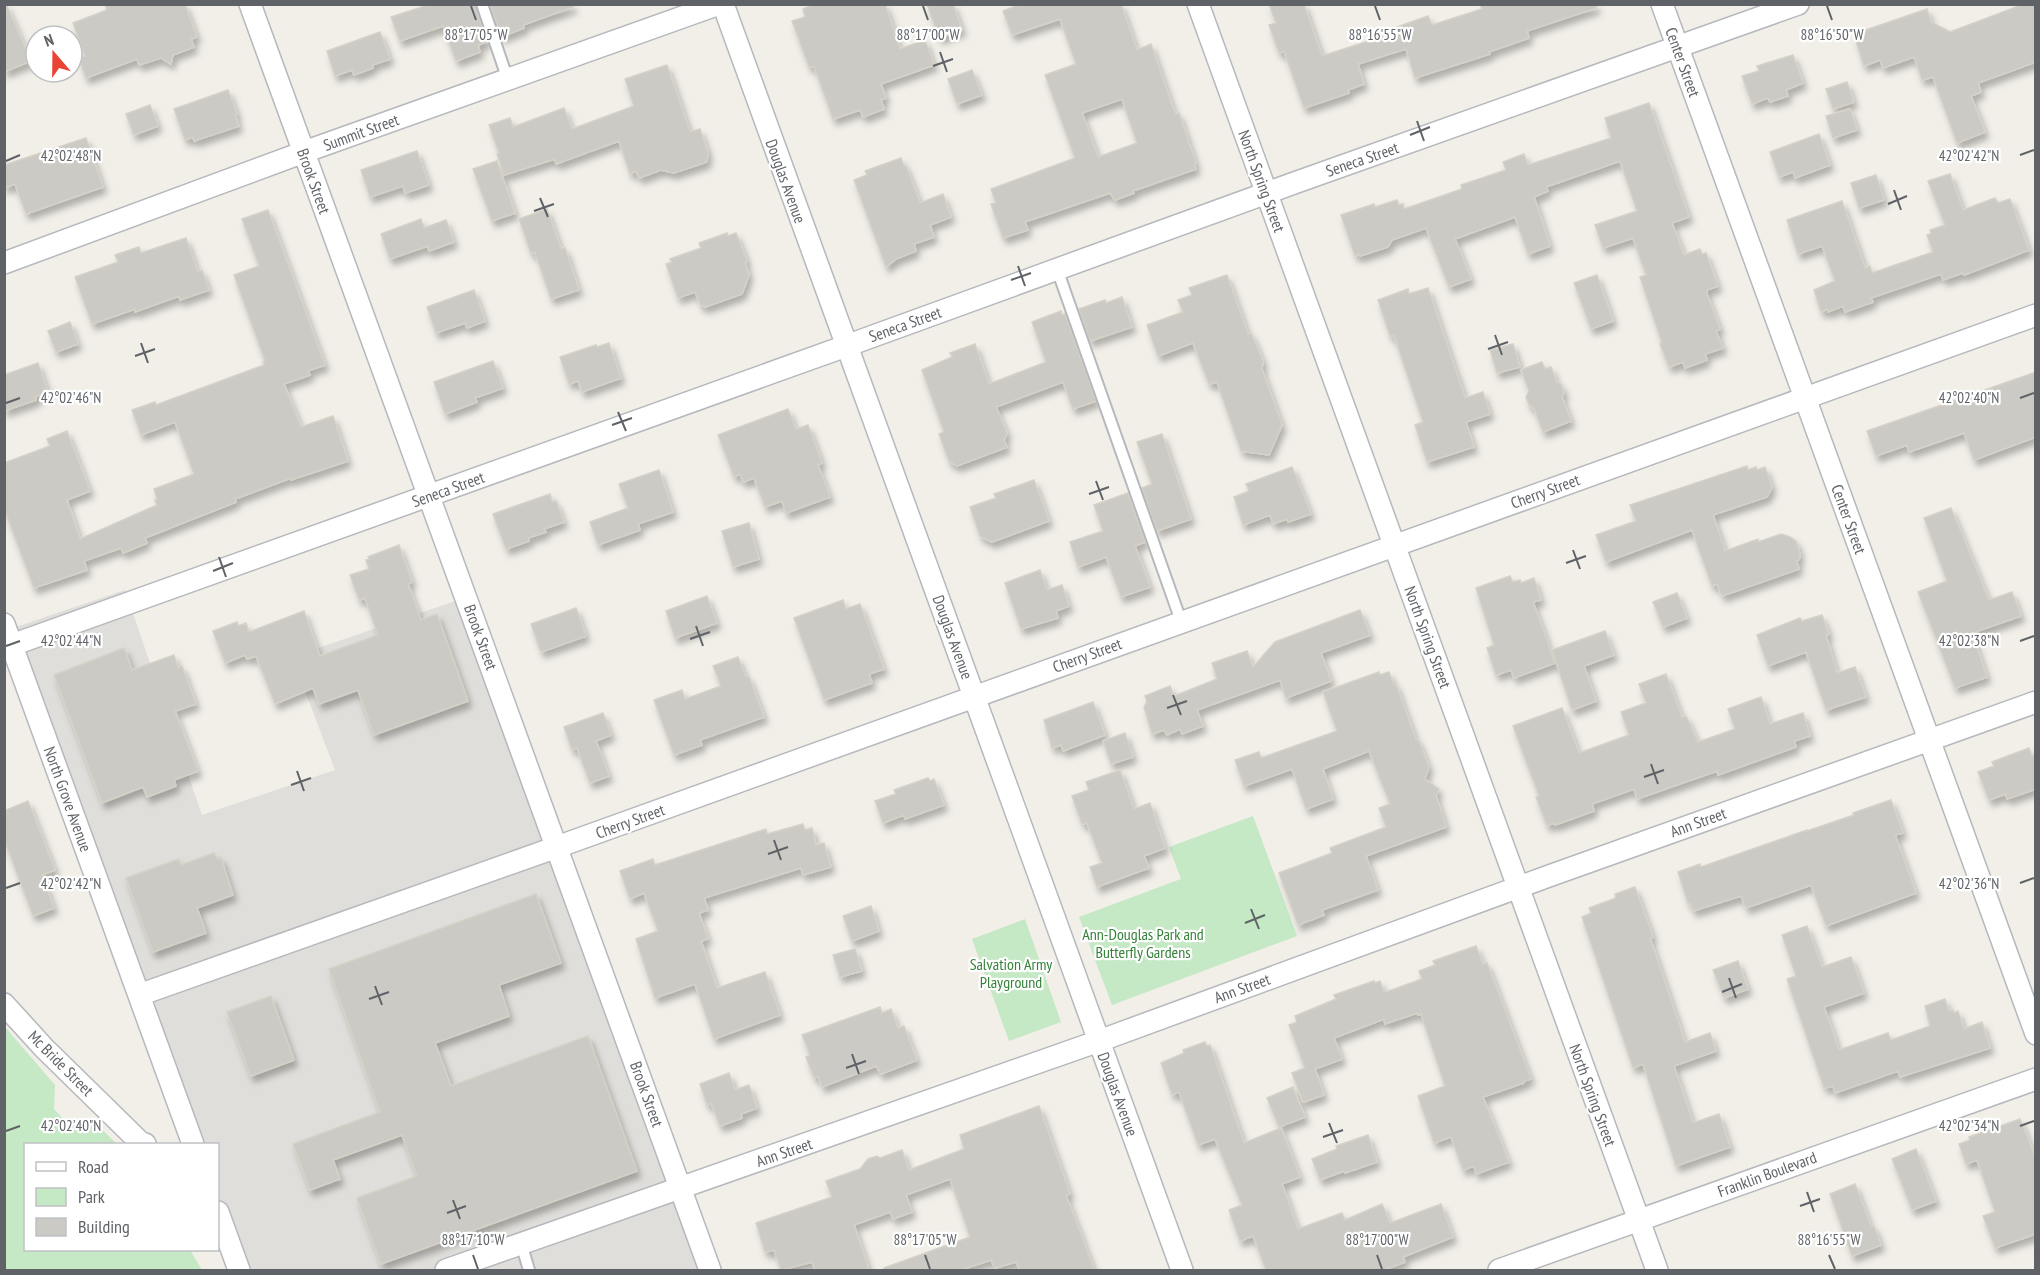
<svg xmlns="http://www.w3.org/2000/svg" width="2040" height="1275" viewBox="0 0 2040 1275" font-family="'PT Sans Narrow',sans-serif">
<defs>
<filter id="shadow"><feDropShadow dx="3.5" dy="6" stdDeviation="3" flood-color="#0004"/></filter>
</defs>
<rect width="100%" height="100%" fill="#f1efe8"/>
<path fill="#e0deda" d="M125 590 202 815 335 770 292 657 467 597 710 1270H239L218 1212V1144H193L7 630Z"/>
<path fill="#c5e8c5" d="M1253 816 1297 936 1112 1005 1079 917 1181 879 1169 847Z
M1025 919 1061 1022 1009 1041 972 939Z
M5 1027 55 1085 54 1109 69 1126 97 1125 117 1144H26V1250H190L202 1270H5Z"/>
<path fill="#cccac5" stroke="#d6d1c6" stroke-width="1.5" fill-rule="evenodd" filter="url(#shadow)" d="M4 4H6L31 61 4 72Z
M105 4H185L197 37 191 39 194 47 173 55 171 64 161 58 139 65 137 59 86 78 79 58 85 56 73 23 107 10Z
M431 4H475L487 42 478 45 480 52 456 61 443 26 400 41 391 17Z
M490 4H573V7L523 25 524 28 501 37Z
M815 4H885L900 49 925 40 934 65 881 84 886 98 881 100 884 109 863 117 860 110 833 119 814 66 809 67 792 21 805 17 803 9Z
M927 4H953L962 30 939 38Z
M1021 4H1121L1137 50 1151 44 1174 111 1176 114 1179 113 1196 164 1194 165 1196 169 1133 191 1134 193 1115 200 1110 193 1025 222 1028 230 1003 238 991 204 996 203 991 189 1075 158 1045 75 1076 64 1060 19 1012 35 1003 11ZM1122 99 1137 143 1098 157 1082 113Z
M1269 4H1304L1322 56 1384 36 1383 32 1428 16 1432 25 1482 9 1480 4H1596V8L1527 31 1529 38 1489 52 1490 54 1415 78 1406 49 1358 64 1364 84 1348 90 1349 93 1304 108 1284 51 1279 53 1269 25 1276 23Z
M2024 4H2036V62L1978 83 1981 92 1971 96 1985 132 1957 143 1933 77 1922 80 1914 57 1883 68 1880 60 1864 66 1855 38 1858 37 1857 33 1927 9 1931 22 1950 32Z
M380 32 390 59 372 65 373 68 354 75 352 70 335 76 327 51Z
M1793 55 1803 83 1786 90 1788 96 1770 102 1768 98 1752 104 1742 76 1759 71 1757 66Z
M667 65 690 132 700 129 708 152 707 162 674 173 661 170 639 178 636 171 630 174 619 141 556 164 555 159 504 175 497 154 499 153 489 125 510 118 513 127 564 108 572 129 634 106 625 79Z
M972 70 982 95 957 104 948 79Z
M1847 82 1854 102 1833 109 1826 89Z
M228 90 237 114 235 115 239 126 194 141 193 137 185 140 174 109Z
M1649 103 1689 217 1672 223 1684 255 1700 249 1702 254 1706 253 1718 286 1707 290V294L1720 329 1716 331 1723 348 1705 354 1707 360 1685 368 1683 362 1669 367 1660 344 1662 343 1640 277 1646 275 1633 238 1603 248 1595 225 1637 211 1620 161 1546 187 1548 191 1534 197 1550 246 1528 254 1515 217 1455 239 1471 279 1449 287 1426 228 1392 240 1388 247 1360 256 1359 254 1355 256 1341 215 1374 204 1375 207 1397 200 1399 205 1403 204 1404 209 1462 189 1461 185 1506 170 1503 162 1524 154 1528 165 1611 138 1605 118Z
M150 105 158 126 134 135 126 114Z
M1850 109 1857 130 1833 138 1826 116Z
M1819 134 1830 165 1795 178 1793 172 1779 177 1770 152Z
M86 138 103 187 26 214 15 184 4 188V165Z
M417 151 429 185 405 193 403 186 370 197 361 170Z
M901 158 904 166H906L920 203 943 194 951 217 930 225 934 237 914 244 916 251 896 259 886 267 854 180 867 175 865 171Z
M497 161 515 213 492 221 473 169Z
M1950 174 1963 210 1995 198 1998 203 2010 199 2029 250 1964 275 1963 273 1943 280 1941 274 1871 298 1873 302 1845 312 1843 306 1828 312 1827 309 1821 312 1814 290 1835 281 1822 246 1798 254 1787 220 1842 201 1865 268 1870 266 1872 273 1933 252 1927 235 1931 234 1930 230 1945 225 1928 181Z
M1876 175 1884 200 1859 208 1851 183Z
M547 209 561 249 565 248 579 290 551 299 535 252 531 253 519 219Z
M268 210 325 365 308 371 310 375 284 384 301 427 333 416 348 461 291 480V478L235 499 236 502 145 538 147 543 123 553 121 548 84 561 87 570 34 588 4 508V463L50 446 47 439 67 431 90 491 67 500 80 539 157 505 155 500 157 499 154 489 194 474 175 422 141 435 132 410 155 402 156 405 264 365 263 362 265 361 234 275 259 266 242 219Z
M421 219 424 228 446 220 454 242 429 251 428 246 390 259 381 234Z
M727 233 728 236 736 233 747 261 745 262 749 275 742 294 705 307 704 305 701 306 695 292 678 298 666 264 672 262 670 259 701 248 699 243Z
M186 238 198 272 202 270 209 290 180 300 179 296 135 312V309L92 324 75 277 118 262 115 255 139 247 141 253Z
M1227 275 1248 334 1251 333 1263 361 1262 369 1282 425 1269 455 1241 451 1217 382 1209 384 1193 343 1158 356 1147 325 1183 312 1178 300 1192 295 1189 288Z
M1597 275 1613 321 1591 329 1574 283Z
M1428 288 1465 398 1483 392 1490 414 1466 422 1474 447 1427 462 1415 425 1423 422 1394 335 1390 336 1378 300 1408 289 1409 294Z
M474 290 485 321 467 328 465 323 436 333 427 307Z
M1122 297 1132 327 1090 341 1079 309 1105 300 1106 303Z
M1061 311 1062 315 1065 314 1096 401 1073 409 1063 382 996 407 1007 433 1004 441 1007 447 957 466 949 461 939 434 944 432 922 370 952 357 950 353 975 344 989 384 1046 362 1032 322Z
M70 322 78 344 56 352 48 331Z
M609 343 621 378 582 392 578 381 569 384 560 357 596 345 597 347Z
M1513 344 1520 367 1497 373 1490 350Z
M493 361 503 388 475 398 477 402 445 414 434 382Z
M1542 362 1545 369 1551 367 1557 382 1561 384 1564 393 1562 397 1571 421 1543 432 1534 408 1529 405 1526 397 1529 391 1521 370Z
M38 363 48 392 35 397 36 400 4 411V375Z
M2036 372V437L1974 460 1964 433 1909 452 1907 445 1876 456 1867 431Z
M788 409 796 429 808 425 822 463 818 465 830 497 786 513 782 501 765 507 754 478 743 482 740 474 734 477 718 435Z
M1162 434 1191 519 1157 531 1142 488 1152 484 1137 442Z
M1747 466 1748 470 1756 467 1757 470 1765 467 1772 487 1767 497 1713 515 1725 551 1758 539V542L1781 534 1790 537 1796 541 1799 550 1800 557 1797 562 1799 569 1722 596 1717 584 1712 586 1692 530 1606 562 1596 535 1636 521 1630 505Z
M1292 467 1311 514 1288 522 1287 519 1273 524 1270 515 1243 525 1234 497 1249 491 1246 484Z
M659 470 673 512 638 524 640 530 598 545 590 522 628 508 619 484Z
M1034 480 1049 521 992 542 980 536 970 507 996 498 994 494Z
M1128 493 1145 542 1135 546 1150 587 1121 597 1106 557 1078 567 1070 542 1103 531 1094 505Z
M550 494 552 502 556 501 564 522 544 529 546 532 528 538 529 541 506 549 493 514Z
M1951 508 1989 600 2012 592 2021 616 1972 633 1987 677 1955 688 1918 592 1947 581 1924 518Z
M749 523 759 559 733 567 722 531Z
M399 545 412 582 408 584 421 620 437 614 468 701 374 735 358 690 319 704 313 688 275 704 256 656 247 659 245 655 225 663 213 631 237 622 238 626 246 623 249 632 304 611 320 656 378 635 365 598 359 600 350 575 369 569 366 560 369 559 368 557Z
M1040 570 1047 590 1062 585 1069 606 1056 611 1058 618 1021 629 1005 583Z
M1510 576 1513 582 1520 580 1521 583 1534 578 1541 600 1533 602 1555 663 1514 678 1511 670 1496 675 1487 648 1494 645 1476 588Z
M1677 593 1687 618 1663 627 1653 602Z
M707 596 717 623 675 638 666 611Z
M843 600 846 609 860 604 884 669 869 674 872 683 824 700 794 618Z
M576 608 586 636 541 652 531 624Z
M1360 610 1370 635 1321 653 1331 681 1286 698 1280 680 1197 710 1203 726 1182 734 1180 729 1167 735 1164 730 1152 734 1144 707 1147 702 1145 696 1170 686 1174 696 1217 679 1212 663 1247 651 1253 667 1275 642Z
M1822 615 1829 634 1826 635 1837 673 1855 667 1866 697 1826 710 1806 652 1768 666 1757 635 1800 618 1802 621Z
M1605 631 1614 655 1584 666 1596 701 1572 710 1552 650Z
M124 648 132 670 174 655 178 668 182 666 196 704 175 711 198 771 174 780 176 786 147 797 143 787 102 803 54 675Z
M738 657 745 676 749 677 764 717 700 740 702 745 674 755 654 700 682 690 685 699 721 686 713 666Z
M1379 672 1380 675 1389 672 1394 685 1396 684 1416 740 1418 739 1429 767 1425 779 1439 789 1436 795 1446 827 1366 856 1378 890 1322 910 1324 915 1298 925 1279 873 1332 853 1330 848 1386 827 1379 808 1390 804 1369 751 1323 769 1333 799 1306 809 1292 769 1244 786 1235 760 1259 752 1261 758 1337 731 1323 692Z
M1666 674 1682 717 1686 716 1698 742 1735 729 1728 709 1761 697 1770 724 1803 713 1810 736 1794 741 1796 747 1718 775 1717 771 1637 799 1634 789 1592 804 1594 811 1555 825 1554 823 1547 826 1536 797 1539 796 1513 726 1562 708 1579 753 1629 735 1621 712 1646 703 1639 684Z
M1093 702 1105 735 1063 751 1061 745 1052 748 1044 720Z
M603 713 611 735 596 741 609 776 590 783 577 748 572 750 564 727Z
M1125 733 1133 757 1111 764 1103 741Z
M2029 748 2032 756 2036 754V789L2007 799 2006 794 1989 800 1978 772 1994 766 1992 762Z
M1120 770 1134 809 1150 803 1165 848 1144 856 1149 868 1097 887 1090 867 1102 863 1087 823 1082 824 1072 796 1089 790 1086 782Z
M928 778 930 781 934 779 944 805 905 819 904 815 883 823 875 801 896 794 894 790Z
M1891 800 1903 833 1895 835 1916 893 1826 926 1811 885 1746 908 1741 896 1693 911 1690 902 1688 903 1678 872 1700 864 1701 867 1807 830V831L1854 815 1853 813Z
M28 801 55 870 42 875 54 908 33 916 4 839V811Z
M803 824 805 830 812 828 816 845 824 843 831 867 803 875 801 868 704 898 708 910 699 913 708 939 701 941 717 988 765 972 780 1015 714 1039 695 984 655 998 636 939 658 931 644 893 630 899 620 871 653 859 655 865 766 829 767 834Z
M214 853 217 859 221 858 233 895 197 908 206 933 153 952 126 878 179 859 181 865Z
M1635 887 1653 937 1650 938 1685 1042 1710 1033 1716 1051 1674 1066 1693 1123 1719 1114 1730 1147 1676 1166 1643 1064 1633 1068 1582 917 1591 913 1589 908 1616 898 1615 894Z
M536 894 561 963 499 985 509 1016 435 1043 451 1086 588 1036 637 1171 381 1264 357 1198 417 1176 402 1135 333 1160 340 1179 310 1190 293 1144 380 1112 329 969Z
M871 906 879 931 852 941 843 916Z
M1807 926 1822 967 1851 957 1864 993 1824 1007 1839 1050 1888 1033 1891 1040 1930 1026 1925 1006 1945 999 1949 1011 1953 1010 1954 1013 1958 1011 1964 1029 1982 1022 1990 1048 1900 1077 1898 1071 1835 1093 1833 1086 1824 1088 1787 979 1796 976 1782 935Z
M1476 946 1483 964 1487 963 1531 1079 1524 1081V1083L1483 1097 1509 1162 1476 1174 1474 1166 1463 1170 1451 1137 1434 1143 1418 1096 1445 1086 1421 1014 1418 1015 1417 1013 1385 1024 1384 1019 1334 1038 1342 1059 1315 1069 1324 1095 1303 1102 1292 1073 1305 1068 1289 1025 1297 1022 1295 1016 1336 999 1334 995 1374 981 1375 983 1380 981 1384 992H1386L1422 979 1419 971 1435 965 1433 961Z
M855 949 862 971 840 977 833 955Z
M1738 961 1748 989 1724 998 1713 970Z
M271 996 294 1060 251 1076 227 1012Z
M880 1007 882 1013 891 1009 898 1028 904 1026 917 1060 881 1074 876 1066 822 1087 818 1076 814 1078 806 1057 810 1055 802 1035Z
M1205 1042 1207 1046 1210 1045 1244 1143 1281 1128 1300 1177 1282 1184 1298 1229 1342 1213 1345 1220 1382 1204 1390 1223 1441 1204 1453 1237 1403 1257 1405 1262 1384 1270H1266L1253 1236 1240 1241 1229 1210 1242 1205 1215 1139 1198 1145 1179 1092 1172 1095 1161 1063 1184 1053 1183 1050Z
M729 1073 735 1090 749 1085 757 1108 741 1114 742 1118 720 1126 711 1103 707 1105 700 1084Z
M1293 1087 1305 1117 1279 1127 1267 1098Z
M1039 1106 1070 1194 1066 1195 1094 1270H1020L1016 1262 995 1268 991 1260 961 1270H885L884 1268 970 1237 950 1179 906 1195 912 1212 893 1219 890 1212 854 1225 869 1270H815L812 1262 781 1270 774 1250 765 1252 756 1223 832 1197 826 1181 860 1169 868 1159 877 1156 880 1158 902 1150 909 1170 964 1149 960 1135Z
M2020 1119 2036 1159V1234L1995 1248 1983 1216 1995 1212 1977 1160 1966 1164 1959 1144 1970 1140 1969 1137Z
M1368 1135 1377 1162 1345 1173 1344 1171 1320 1180 1312 1159 1337 1149 1336 1146Z
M1916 1149 1936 1201 1912 1210 1892 1159Z
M1855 1184 1871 1227 1874 1226 1881 1245 1852 1256 1830 1194Z"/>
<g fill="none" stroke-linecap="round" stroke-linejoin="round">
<defs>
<path id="lane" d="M482 4 508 80
M1057 269 1181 621
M521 1243 529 1270"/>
<path id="street" d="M250 4 710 1270
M723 4 1182 1270
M1198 4 1657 1270
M1662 4 2036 1034
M4 263 304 152 719 4
M4 624 193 1144
M12 645 846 346 1297 182 1798 4
M139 995 557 847 2036 315
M4 1004 44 1048 141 1143 145 1144
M218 1212 239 1270
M446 1270 1099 1041 1549 876 2036 702
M1499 1270 2036 1079"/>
</defs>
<use href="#lane" stroke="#b5b8bc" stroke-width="14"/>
<use href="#street" stroke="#b5b8bc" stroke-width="24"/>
<use href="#lane" stroke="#fff" stroke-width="10"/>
<use href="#street" stroke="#fff" stroke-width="21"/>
</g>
<path fill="none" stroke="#5f6368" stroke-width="2" d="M471 6 476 20M923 6 928 20M1375 6 1380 20M1827 6 1832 20M940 52 947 72M933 66 953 59M1417 121 1424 141M1410 135 1430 127M2020 155 2034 150M6 161 20 155M1894 190 1901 210M540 198 548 217M1888 204 1907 196M534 211 554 204M1018 266 1025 286M1011 280 1031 273M1495 335 1502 355M141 343 148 363M1488 349 1508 342M135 356 155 349M2020 398 2034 393M6 403 20 398M618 412 626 431M612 425 632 418M1096 481 1103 500M1089 494 1109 487M1573 550 1580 569M219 557 226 577M1566 563 1586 556M213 571 233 563M696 626 703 646M690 639 710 632M2020 641 2034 636M6 646 20 641M1173 695 1181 715M1167 708 1187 701M1651 764 1658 784M297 771 304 791M1644 777 1664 770M291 785 311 778M774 840 781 860M768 854 788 847M2020 883 2034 878M6 888 20 883M1251 909 1259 929M1245 923 1265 915M1729 978 1736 998M375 986 382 1005M1722 992 1742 984M369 999 389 992M852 1054 859 1074M846 1068 866 1061M1329 1123 1337 1143M2020 1126 2034 1121M6 1131 20 1126M1323 1137 1343 1130M1807 1192 1814 1212M453 1200 460 1219M1800 1206 1820 1199M447 1213 466 1206M473 1255 478 1269M925 1255 930 1269M1377 1255 1382 1269M1829 1255 1835 1269"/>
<g text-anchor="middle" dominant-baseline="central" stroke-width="4.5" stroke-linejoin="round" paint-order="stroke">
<g font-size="16" fill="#5f6368" stroke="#fff">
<text transform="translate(1683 62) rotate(70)">Center Street</text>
<text transform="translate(361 132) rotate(-20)">Summit Street</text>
<text transform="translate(1362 159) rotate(-19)">Seneca Street</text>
<text transform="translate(314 181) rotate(70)">Brook Street</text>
<text transform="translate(786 181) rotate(70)">Douglas Avenue</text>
<text transform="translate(1262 181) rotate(70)">North Spring Street</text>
<text transform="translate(905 324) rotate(-20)">Seneca Street</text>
<text transform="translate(448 489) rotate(-20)">Seneca Street</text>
<text transform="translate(1545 491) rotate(-20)">Cherry Street</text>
<text transform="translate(1849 519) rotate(70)">Center Street</text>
<text transform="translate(481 637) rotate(70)">Brook Street</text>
<text transform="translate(953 637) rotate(70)">Douglas Avenue</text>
<text transform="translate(1428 637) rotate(70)">North Spring Street</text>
<text transform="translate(1087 655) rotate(-20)">Cherry Street</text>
<text transform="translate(68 799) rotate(70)">North Grove Avenue</text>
<text transform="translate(630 821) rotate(-20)">Cherry Street</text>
<text transform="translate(1698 822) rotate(-20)">Ann Street</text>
<text transform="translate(1242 988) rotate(-20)">Ann Street</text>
<text transform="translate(61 1063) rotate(45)">Mc Bride Street</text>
<text transform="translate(647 1094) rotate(70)">Brook Street</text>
<text transform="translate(1118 1094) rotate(70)">Douglas Avenue</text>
<text transform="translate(1593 1095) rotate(70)">North Spring Street</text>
<text transform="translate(784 1152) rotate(-19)">Ann Street</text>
<text transform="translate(1767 1174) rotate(-20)">Franklin Boulevard</text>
</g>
<g font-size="16" fill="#348238" stroke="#fff">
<text x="1143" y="934">Ann-Douglas Park and<tspan x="1143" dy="18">Butterfly Gardens</tspan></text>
<text x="1011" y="964">Salvation Army<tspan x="1011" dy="18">Playground</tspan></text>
</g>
</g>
<g font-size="15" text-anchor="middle" fill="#5f6368" stroke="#fff" stroke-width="4.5" stroke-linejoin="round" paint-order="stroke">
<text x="476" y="40">88°17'05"W</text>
<text x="928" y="40">88°17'00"W</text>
<text x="1380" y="40">88°16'55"W</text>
<text x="1832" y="40">88°16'50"W</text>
<text x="1969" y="161">42°02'42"N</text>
<text x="71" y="161">42°02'48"N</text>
<text x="1969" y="403">42°02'40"N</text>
<text x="71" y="403">42°02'46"N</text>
<text x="1969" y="646">42°02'38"N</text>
<text x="71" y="646">42°02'44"N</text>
<text x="1969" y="889">42°02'36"N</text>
<text x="71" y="889">42°02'42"N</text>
<text x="1969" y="1131">42°02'34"N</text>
<text x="71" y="1131">42°02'40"N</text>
<text x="473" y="1245">88°17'10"W</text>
<text x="925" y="1245">88°17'05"W</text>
<text x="1377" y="1245">88°17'00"W</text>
<text x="1829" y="1245">88°16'55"W</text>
</g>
<rect width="2040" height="1275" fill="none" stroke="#5f6368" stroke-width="12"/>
<rect x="24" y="1143" width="195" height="108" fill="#ffffff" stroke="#bfc1c3" stroke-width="1.5"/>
<rect x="36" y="1162" width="30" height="9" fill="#ffffff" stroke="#bfc1c3" stroke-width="1.5"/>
<text x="78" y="1173" font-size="18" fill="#5f6368">Road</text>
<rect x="36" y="1188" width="30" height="18" fill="#c5e8c5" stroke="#bfc1c3" stroke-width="1.5"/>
<text x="78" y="1203" font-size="18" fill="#5f6368">Park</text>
<rect x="36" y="1218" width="30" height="18" fill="#cccac5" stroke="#bfc1c3" stroke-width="1.5"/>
<text x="78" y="1233" font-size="18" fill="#5f6368">Building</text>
<g transform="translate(54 54) rotate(340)"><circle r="28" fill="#ffffff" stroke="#bfc1c3" stroke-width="1.5"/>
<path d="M0-4.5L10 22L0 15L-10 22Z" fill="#ea4335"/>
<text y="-9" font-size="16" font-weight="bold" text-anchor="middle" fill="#5f6368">N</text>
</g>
</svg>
